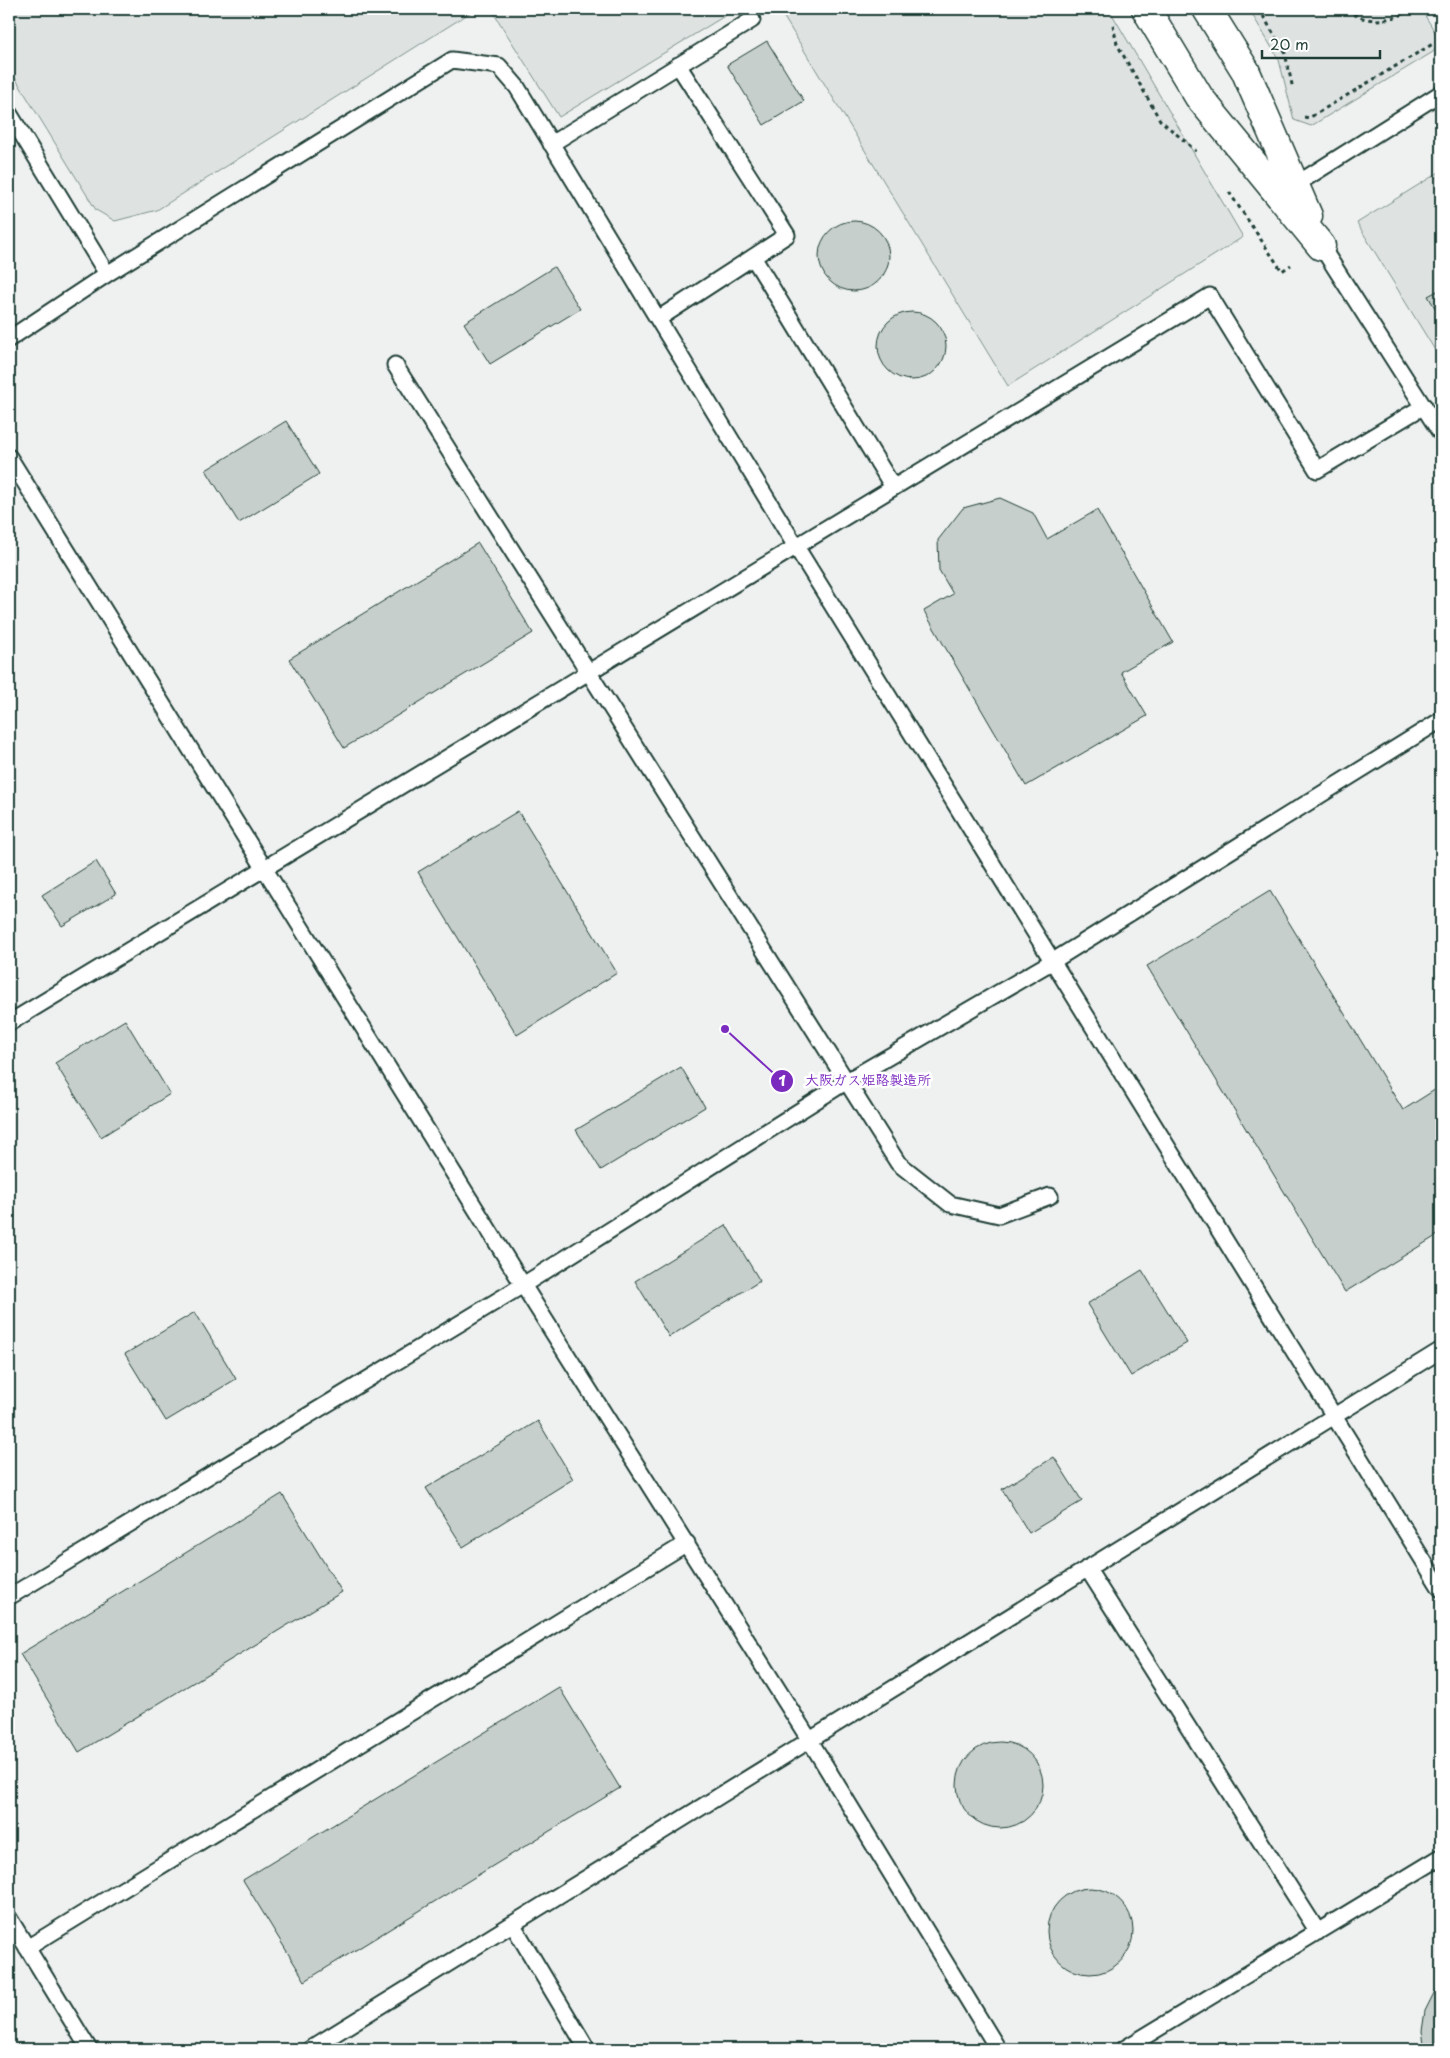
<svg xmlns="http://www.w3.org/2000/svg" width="1450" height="2058" viewBox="0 0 1450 2058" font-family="'Playpen Sans','Klee One',sans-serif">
<rect width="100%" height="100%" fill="#fff"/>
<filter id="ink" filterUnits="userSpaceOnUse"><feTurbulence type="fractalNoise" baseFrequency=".02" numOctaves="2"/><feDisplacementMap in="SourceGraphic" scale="10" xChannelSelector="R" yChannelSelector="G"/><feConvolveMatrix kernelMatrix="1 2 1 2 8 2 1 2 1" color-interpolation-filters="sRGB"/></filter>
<g filter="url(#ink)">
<path fill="#eef1f0" d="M9 9H1441V2049H9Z"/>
<path fill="#dee3e2" stroke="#7e908b" d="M9 9H476L157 210 115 221 96 210 9 68Z
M491 9H736L559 117Z
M779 9H1109L1243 237 1008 386Z
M1249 9H1421L1435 32 1437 45 1433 52 1311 126 1294 120 1279 60Z
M1441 171V360L1357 223Z"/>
<path fill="#c7cfcc" stroke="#1f3d34" d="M767 41 804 101 764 125 727 65Z
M819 256a35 35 0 1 1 70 0a35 35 0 1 1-70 0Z
M554 267 580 309 490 364 464 323Z
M1441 289V318L1428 296Z
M878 346a34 34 0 1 1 68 0a34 34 0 1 1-68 0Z
M286 421 319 474 239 523 206 470Z
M1000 498 1033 513 1047 539 1097 510 1173 642 1121 672 1147 716 1026 786 924 611 953 594 939 570 938 540 963 508Z
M478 543 533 633 344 748 289 659Z
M518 811 617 973 517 1035 418 872Z
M96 861 116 894 62 926 42 895Z
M1270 891 1403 1110 1441 1086V1233L1345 1292 1147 966Z
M125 1020 170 1094 101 1137 55 1063Z
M681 1067 705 1107 601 1170 576 1130Z
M726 1225 760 1281 669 1337 635 1281Z
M1142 1270 1187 1343 1131 1376 1087 1304Z
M195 1312 236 1379 166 1421 125 1354Z
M538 1421 573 1479 463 1547 426 1488Z
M1054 1457 1082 1501 1029 1533 1002 1489Z
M282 1494 342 1592 79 1752 20 1654Z
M559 1687 620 1788 305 1981 243 1880Z
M957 1785a43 43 0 1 1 86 0a43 43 0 1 1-86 0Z
M1047 1931a43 43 0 1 1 86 0a43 43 0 1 1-86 0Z
M1441 1985V2049H1425L1422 2031 1425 2011 1434 1993Z"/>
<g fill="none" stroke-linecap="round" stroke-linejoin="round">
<defs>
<path id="service" d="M9 113 107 274
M551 144 752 20
M1295 185 1441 93
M1321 246 1441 434
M753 257 893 487
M658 319 787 235 678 65
M9 339 107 274 452 60 499 66 517 87 795 545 1441 1589
M395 365 898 1163 950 1204 999 1215 1050 1196
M9 457 523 1285 809 1739 998 2049
M9 1023 1210 296 1317 470 1424 406
M1087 1568 1318 1932
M9 1597 523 1285 847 1081 1053 961 1441 720
M9 1918 89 2049
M513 1925 587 2049
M27 1948 687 1543
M310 2049 1441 1350
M1124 2049 1441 1857"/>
<path id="tertiary" d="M1146 9 1199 97 1321 246
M1207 9 1245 70 1308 216"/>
</defs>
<use href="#service" stroke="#1f3d34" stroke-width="19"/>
<use href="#tertiary" stroke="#1f3d34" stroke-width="31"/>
<path stroke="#1f3d34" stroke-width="3" stroke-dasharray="4 4" stroke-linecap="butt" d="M1259 9 1285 53 1293 89
M1347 9C1365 26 1394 21 1412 9
M1113 25 1117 44 1160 120 1196 151
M1304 117 1309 118 1441 39
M1229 192 1282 271 1291 265"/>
<use href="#service" stroke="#fff" stroke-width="15"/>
<use href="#tertiary" stroke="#fff" stroke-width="28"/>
</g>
</g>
<path fill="none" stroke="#7b2cbf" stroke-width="2" d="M725 1029L782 1081"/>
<g fill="#7b2cbf" stroke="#fff" stroke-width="2">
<circle cx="725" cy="1029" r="5"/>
<circle cx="782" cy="1081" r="12"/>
</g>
<g font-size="15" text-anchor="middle" font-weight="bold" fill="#fff">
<text x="782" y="1086">1</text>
</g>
<g font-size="14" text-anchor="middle" font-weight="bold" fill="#7b2cbf" stroke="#fff" stroke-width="5" stroke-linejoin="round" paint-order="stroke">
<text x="868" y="1085">大阪ガス姫路製造所</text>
</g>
<rect width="1450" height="2058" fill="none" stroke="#fff" stroke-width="30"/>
<rect x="15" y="15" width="1420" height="2028" fill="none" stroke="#1f3d34" stroke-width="2" filter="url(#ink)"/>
<path d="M1262 50v8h118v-8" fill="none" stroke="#1f3d34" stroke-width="2.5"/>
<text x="1270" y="50" font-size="15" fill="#1f3d34" stroke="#ffffff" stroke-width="4" paint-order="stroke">20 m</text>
</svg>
